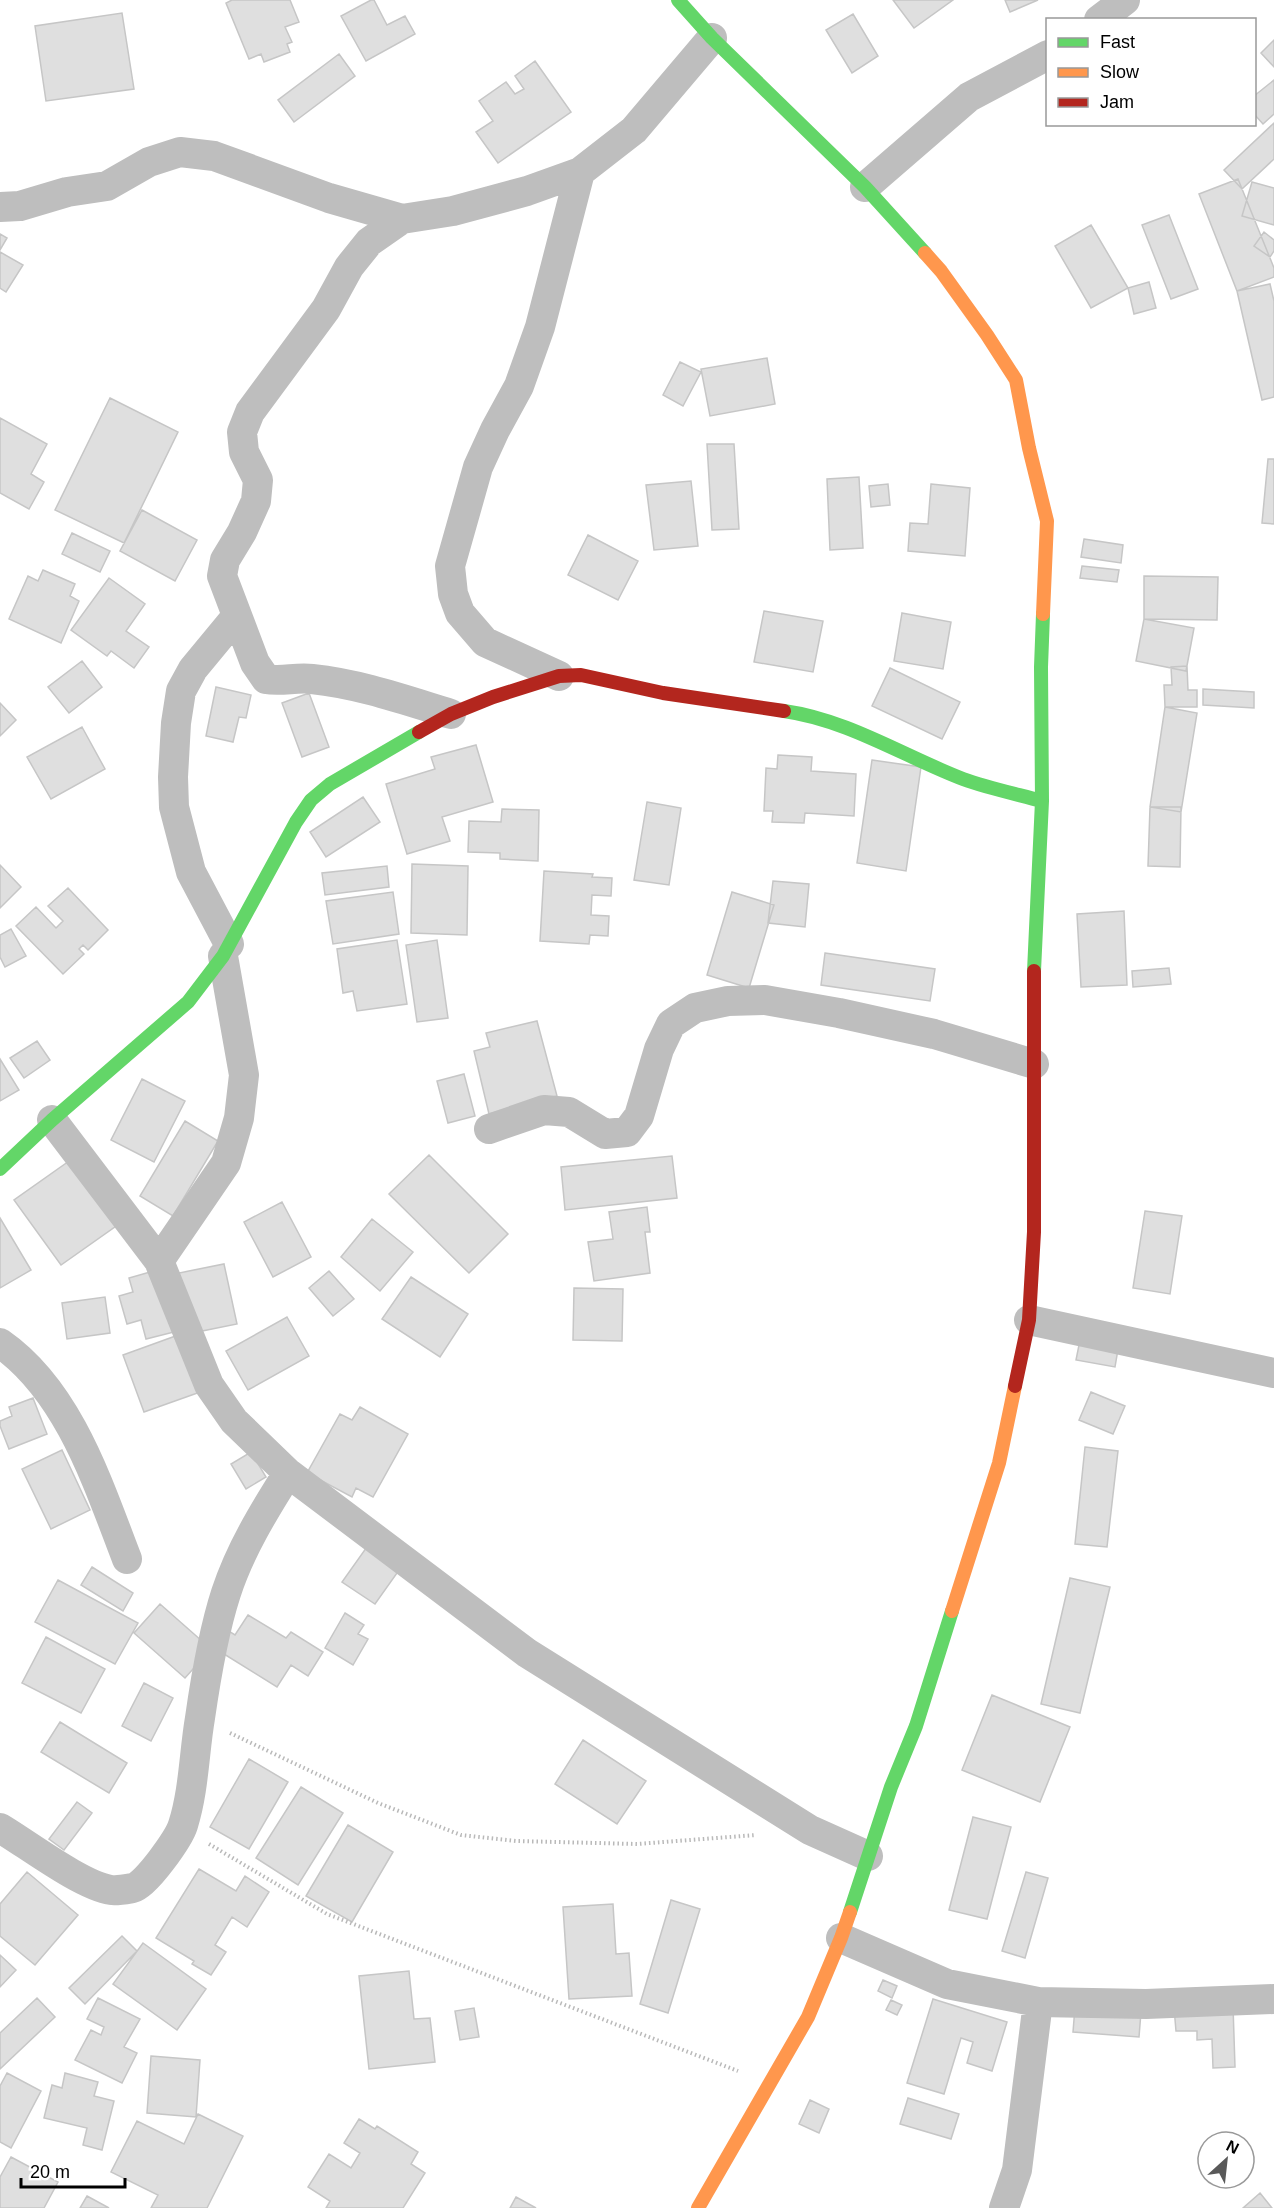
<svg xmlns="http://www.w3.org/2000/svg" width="1274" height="2208" viewBox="0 0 1274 2208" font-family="Arial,sans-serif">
<rect width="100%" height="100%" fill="#fff"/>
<path fill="#dfdfdf" stroke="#c6c6c6" stroke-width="1.5" d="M232 0H290L299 22 285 27 292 42 287 44 290 52 264 62 261 54 249 59 226 3Z
M371 0H374L387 25 405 16 415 34 366 61 341 16Z
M893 0H953L914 28Z
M1005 0H1038L1010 12Z
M122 13 134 89 46 101 35 26Z
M853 14 878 56 852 73 826 30Z
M1274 40V67L1261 53Z
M339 54 355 76 294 122 278 100Z
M535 61 571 112 498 163 476 132 493 121 479 101 506 82 515 94 524 89 515 76Z
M1274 80V114L1263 124 1254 114V96Z
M1274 123V159L1242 189 1224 170Z
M1238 179 1274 268V277L1237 291 1199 194Z
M1252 182 1274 188V225L1242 216Z
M1169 215 1198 289 1171 299 1142 225Z
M1091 225 1128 288 1091 308 1055 246Z
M1264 232 1274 240V251L1270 257 1254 246Z
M0 234 7 238 0 250Z
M0 252 23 265 6 292 0 288Z
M1149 282 1156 308 1134 314 1128 288Z
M1270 284 1274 301V397L1262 400 1237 291Z
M767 358 775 404 710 416 701 369Z
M680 362 701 372 683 406 663 395Z
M110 398 178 432 124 543 55 510Z
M0 418 47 444 31 474 44 482 29 509 0 493Z
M707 444H734L739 529 712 530Z
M1268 459H1274V524L1262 523Z
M859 477 863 548 830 550 827 479Z
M691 481 698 546 654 550 646 485Z
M888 484 890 505 871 507 869 486Z
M931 484 970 488 965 556 908 551 910 523 928 524Z
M142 510 197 540 175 581 120 551Z
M72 533 110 551 100 572 62 554Z
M588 535 638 561 618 600 568 575Z
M1084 539 1123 545 1121 563 1081 557Z
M1082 566 1119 570 1117 582 1080 578Z
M43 570 75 584 70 596 79 601 61 643 9 619 28 576 38 581Z
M1144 576 1218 577 1217 620 1144 619Z
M109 578 145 604 126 631 149 647 134 668 111 651 107 656 71 630Z
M764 611 823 621 813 672 754 662Z
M902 613 951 622 943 669 894 661Z
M1144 619 1194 628 1186 671 1136 661Z
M82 661 102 687 69 713 48 687Z
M1187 666 1188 690H1197V707H1165L1164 685H1172L1171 667Z
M890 668 960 702 942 739 872 706Z
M216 687 251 695 246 718 239 717 233 742 206 736Z
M1203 689 1254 692V708L1203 705Z
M309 693 329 747 302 757 282 703Z
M0 703 16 720 0 736Z
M1165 707 1197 713 1181 812 1150 807Z
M82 727 105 769 51 799 27 757Z
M476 745 493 802 442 817 450 841 407 854 386 784 435 769 431 757Z
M778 755 812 757 811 771 856 774 854 816 805 813 804 823 772 822 773 811H764L766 768 777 769Z
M872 760 921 767 906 871 857 863Z
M363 797 380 822 326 857 310 832Z
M647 802 681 808 669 885 634 880Z
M1150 807H1181L1180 867 1148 866Z
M502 809 539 810 538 861 500 859V853L468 852 469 821 501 822Z
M412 864 468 866 467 935 411 933Z
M0 865 21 887 0 908Z
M387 866 389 887 325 895 322 873Z
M544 871 593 874 592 877 612 878 611 896 592 895 591 915 609 916 608 936 590 935 589 944 540 941Z
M773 881 809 884 805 927 768 923Z
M68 888 108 930 88 950 83 945 79 949 84 954 63 974 16 926 36 907 56 928 63 921 48 906Z
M393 892 399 934 333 944 326 901Z
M732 892 774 905 749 988 707 975Z
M1124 911 1127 985 1081 987 1077 914Z
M11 929 26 956 5 967 0 957V935Z
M397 940 407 1004 357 1011 353 991 343 993 337 949Z
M437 940 448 1018 417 1022 406 945Z
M825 953 935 969 930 1001 821 985Z
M1169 968 1171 984 1133 987 1132 971Z
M537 1021 557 1096 489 1114 474 1051 490 1047 486 1033Z
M37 1041 50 1060 24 1078 10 1058Z
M0 1059 19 1090 0 1101Z
M464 1074 475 1116 448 1123 437 1081Z
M142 1079 185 1101 154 1162 111 1140Z
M185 1121 218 1141 173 1216 140 1196Z
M429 1155 508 1234 469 1273 389 1194Z
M672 1156 677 1198 565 1210 561 1167Z
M72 1159 119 1224 61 1265 14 1200Z
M282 1202 311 1257 273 1277 244 1222Z
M647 1207 650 1232H645L650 1273 594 1281 588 1242 613 1239 609 1212Z
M1145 1211 1182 1216 1170 1294 1133 1288Z
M0 1218 31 1270 0 1288Z
M372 1219 413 1252 380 1291 341 1257Z
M224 1264 237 1324 192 1333 179 1273Z
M157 1270 174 1332 146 1339 141 1320 127 1324 119 1296 133 1292 129 1278Z
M329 1271 354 1299 333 1316 309 1288Z
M411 1277 468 1314 440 1357 382 1319Z
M574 1288 623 1289 622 1341 573 1340Z
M105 1297 110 1333 67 1339 62 1303Z
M287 1317 309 1356 248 1390 226 1351Z
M1083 1325 1121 1332 1115 1367 1076 1360Z
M181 1334 203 1391 144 1412 123 1355Z
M1091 1392 1125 1406 1113 1434 1079 1420Z
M33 1398 47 1434 9 1449 0 1426V1421L12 1416 9 1407Z
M360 1407 408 1434 373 1497 356 1488 352 1497 307 1473 340 1414 352 1420Z
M1085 1447 1118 1451 1107 1547 1075 1544Z
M62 1450 90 1510 51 1529 22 1469Z
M251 1452 266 1477 246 1489 231 1464Z
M369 1544 402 1566 375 1604 342 1582Z
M92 1567 133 1593 123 1611 81 1585Z
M1070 1578 1110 1587 1080 1713 1041 1704Z
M58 1580 138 1623 115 1664 35 1622Z
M160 1604 211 1649 185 1678 134 1633Z
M345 1613 364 1625 358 1634 368 1639 353 1665 325 1648Z
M248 1615 286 1638 291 1632 323 1652 308 1676 291 1665 277 1687 224 1654V1628L235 1635Z
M46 1637 105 1669 81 1713 22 1683Z
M144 1683 173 1698 151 1741 122 1726Z
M992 1695 1070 1727 1040 1802 962 1770Z
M60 1722 127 1763 109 1793 41 1752Z
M583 1740 646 1781 617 1824 555 1784Z
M249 1759 288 1782 249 1849 210 1827Z
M301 1787 343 1813 298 1885 256 1858Z
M77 1802 92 1813 64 1850 49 1839Z
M973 1817 1011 1827 987 1919 949 1910Z
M348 1825 393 1852 352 1922 306 1896Z
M199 1869 236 1891 245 1876 269 1892 247 1927 232 1917 215 1945 226 1952 211 1975 192 1964 194 1961 156 1938Z
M27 1872 78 1915 35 1965 0 1936V1904Z
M1026 1872 1048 1878 1025 1958 1002 1951Z
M671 1900 700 1909 668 2013 640 2004Z
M613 1904 616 1954 629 1953 632 1996 569 1999 563 1907Z
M122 1936 137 1951 85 2004 69 1988Z
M143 1943 206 1989 177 2030 113 1984Z
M0 1955 16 1970 0 1987Z
M409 1971 414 2019 430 2018 435 2062 369 2069 359 1976Z
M883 1980 897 1986 892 1998 878 1991Z
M37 1998 55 2017 0 2069V2033Z
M98 1998 140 2019 124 2047 137 2053 122 2083 75 2060 91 2030 101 2035 104 2027 87 2019Z
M933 1999 1007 2022 992 2071 967 2063 973 2042 961 2038 944 2094 907 2083Z
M891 2000 902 2005 897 2015 886 2010Z
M1233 2006 1235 2067 1213 2068 1212 2039 1197 2040V2031H1176L1174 2008Z
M1075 2007 1141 2012 1139 2037 1073 2032Z
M474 2008 479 2037 460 2040 455 2011Z
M151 2056 200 2060 196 2117 147 2113Z
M7 2073 41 2091 11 2148 0 2142V2086Z
M65 2073 98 2082 94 2096 114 2101 102 2150 83 2145 87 2128 44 2118 52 2085 62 2088Z
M908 2098 959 2114 951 2139 900 2124Z
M810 2100 829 2109 819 2133 799 2124Z
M198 2114 243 2136 207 2208H151L158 2195 111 2172 137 2121 184 2144Z
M359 2119 375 2129 377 2126 418 2152 411 2164 425 2173 403 2208H326L330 2201 308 2187 329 2154 351 2168 360 2153 344 2143Z
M11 2157 58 2182 44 2208H0V2177Z
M1260 2193 1272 2208H1243Z
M87 2196 109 2208H80Z
M516 2197 536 2208H510Z"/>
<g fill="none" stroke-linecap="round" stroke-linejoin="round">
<path stroke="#b9b9b9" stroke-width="4" stroke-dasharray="1.5 3" stroke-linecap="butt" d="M230 1733 378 1803 461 1835 516 1841 637 1844 756 1835
M209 1844 327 1914 738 2071"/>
<path stroke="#bebebe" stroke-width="30" d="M1099 20 1125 0
M865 187 969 97 1048 55
M0 207 20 206 67 192 107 186 149 162 180 152 214 156 329 198 402 219 453 211 527 191 580 172 634 130 712 38
M402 219 369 242 349 267 326 309 250 412 242 432 244 452 258 480 256 501 242 532 225 560 222 576 255 663 266 679C281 682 296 677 312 679 360 684 405 700 451 714
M559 676 485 642 460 613 453 594 450 566 478 467 495 430 519 386 540 327 580 172
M229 944 191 872 174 807 173 777 176 723 181 691 193 669 236 617
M52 1120 159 1261 209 1385 234 1421 288 1473 527 1653 810 1830 868 1856
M489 1129 544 1110 569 1112 605 1134 627 1132 639 1116 659 1049 671 1024 695 1008 728 1001 765 1000 839 1013 934 1034 1034 1064
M159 1261 226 1163 239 1118 244 1075 223 956
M1029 1320 1274 1373
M0 1343C69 1391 98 1484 127 1559
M0 1828C27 1844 82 1886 111 1890 117 1891 127 1889 133 1888 146 1885 179 1838 183 1825 194 1790 194 1753 200 1718 206 1676 213 1633 226 1593 240 1550 264 1511 288 1473
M841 1938 947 1984 1038 2002 1146 2004 1274 1999
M1004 2208 1017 2170 1038 2002"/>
<path stroke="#63d668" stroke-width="14" d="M678 0 712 38 865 187 925 253
M784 711C848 720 903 756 963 779 988 788 1016 794 1042 801
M1034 971 1042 801 1041 667 1043 614
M0 1169 52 1120 188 1002 223 956 296 822 311 800 330 784 419 732
M850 1912 891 1787 916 1726 952 1611"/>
<path stroke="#ff974d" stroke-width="14" d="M925 253 941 271 987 335 1016 380 1029 448 1047 521 1043 614
M952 1611 999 1463 1015 1386
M698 2208 808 2017 841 1938 850 1912"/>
<path stroke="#b3261e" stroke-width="14" d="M419 732 451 714 493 697 559 676 581 675 663 693 784 711
M1015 1386 1029 1320 1034 1232V971"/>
</g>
<rect x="1046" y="18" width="210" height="108" fill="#ffffff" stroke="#999999" stroke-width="1.5"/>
<rect x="1058" y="38" width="30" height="9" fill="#63d668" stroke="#999999" stroke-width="1.5"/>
<text x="1100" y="48" font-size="18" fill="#000000">Fast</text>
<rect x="1058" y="68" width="30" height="9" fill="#ff974d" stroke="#999999" stroke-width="1.5"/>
<text x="1100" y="78" font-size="18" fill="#000000">Slow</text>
<rect x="1058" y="98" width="30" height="9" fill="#b3261e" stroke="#999999" stroke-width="1.5"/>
<text x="1100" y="108" font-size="18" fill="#000000">Jam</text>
<g transform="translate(1226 2160) rotate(27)"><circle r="28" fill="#ffffff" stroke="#999999" stroke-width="1.5"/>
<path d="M0-4.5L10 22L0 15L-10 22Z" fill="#595959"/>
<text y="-9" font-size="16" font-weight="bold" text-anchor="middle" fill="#000000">N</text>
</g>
<path d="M21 2178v9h104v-9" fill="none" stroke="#000000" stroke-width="3"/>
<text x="30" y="2178" font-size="18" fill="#000000" stroke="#ffffff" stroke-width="4.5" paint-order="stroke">20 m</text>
</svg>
